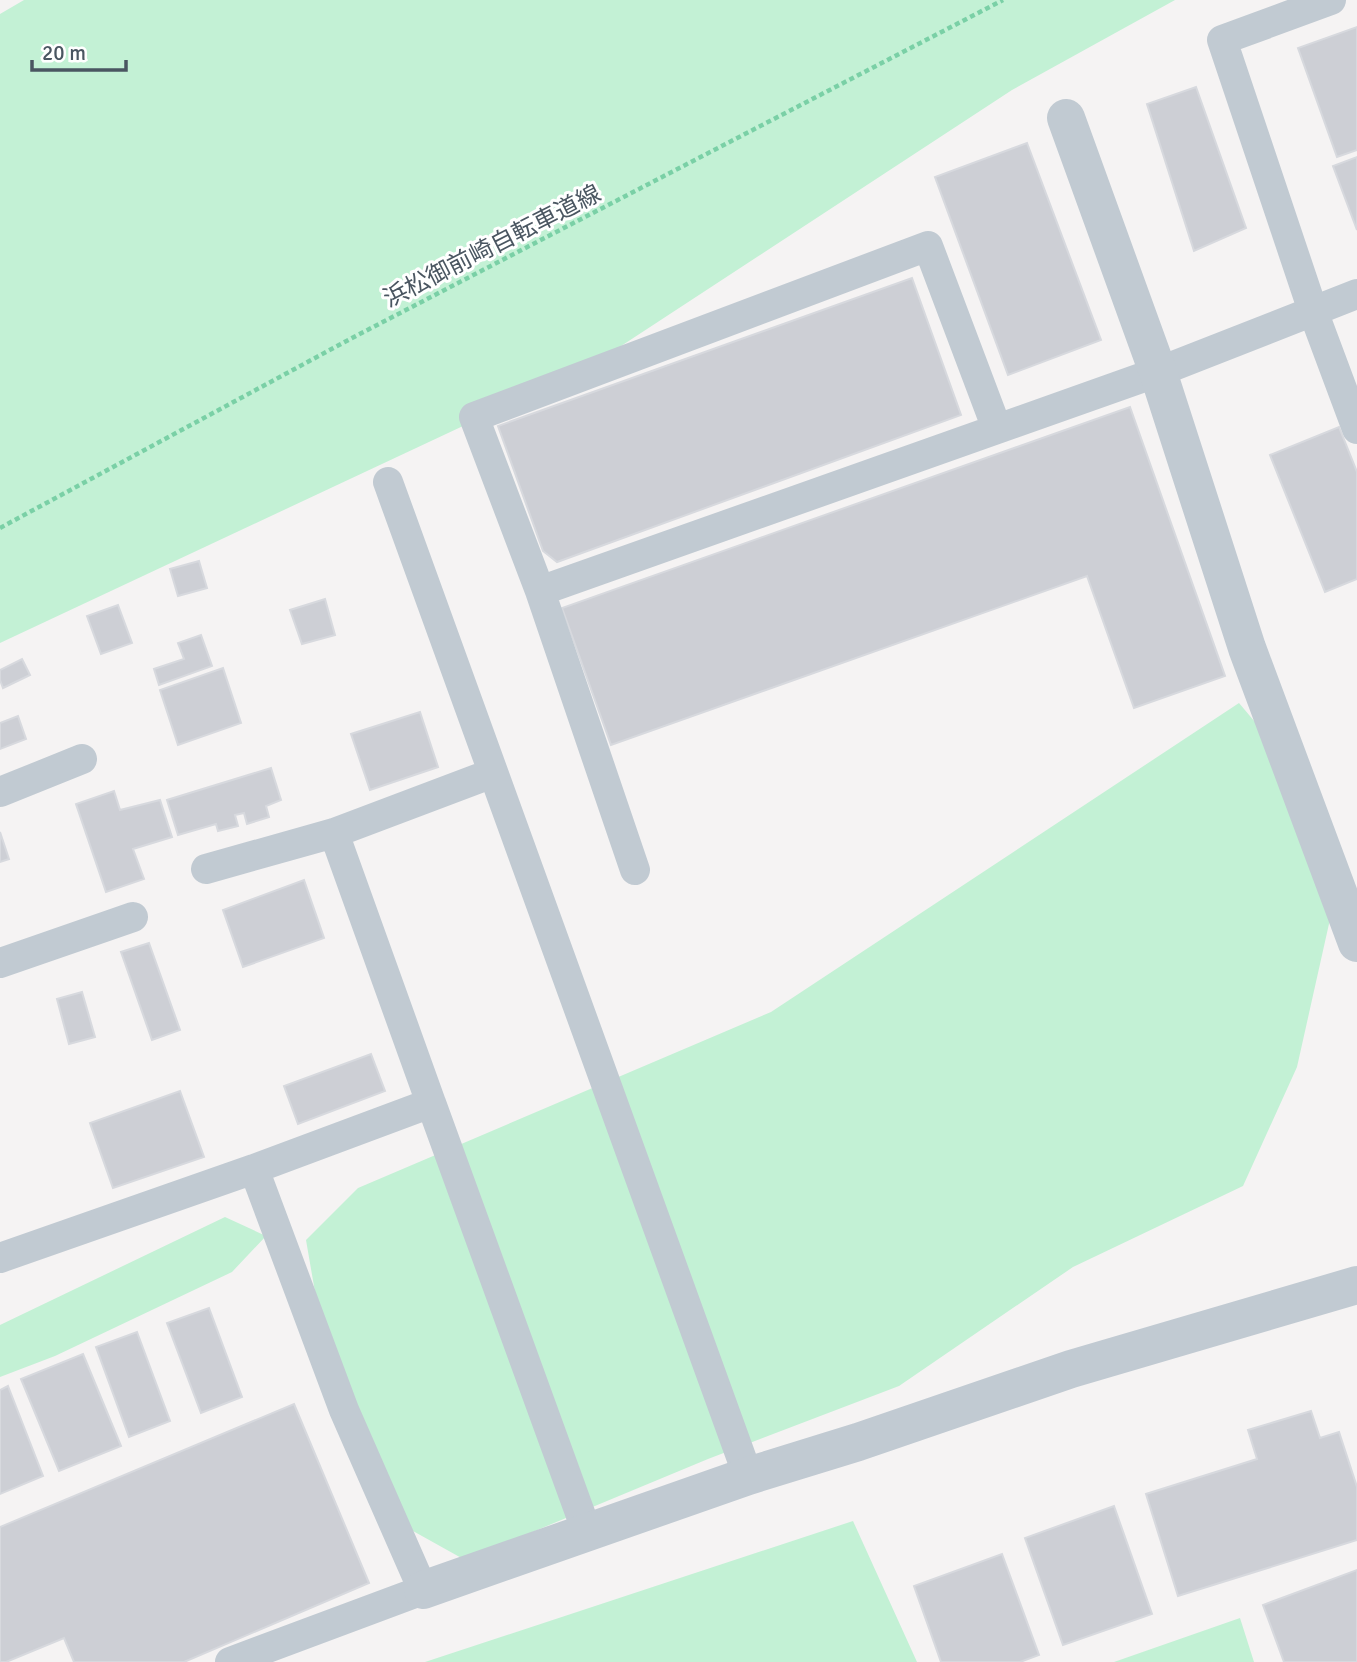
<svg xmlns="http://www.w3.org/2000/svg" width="1357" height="1662" viewBox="0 0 1357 1662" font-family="Signika,'Noto Sans JP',sans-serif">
<rect width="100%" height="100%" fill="#f5f3f3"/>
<path fill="#c3f1d5" d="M24 0H1175L1012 90 589 367 0 643V14Z
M1239 703 1291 765 1337 888 1297 1067 1243 1186 1073 1267 899 1386 708 1459 465 1560 413 1531 328 1367 306 1240 358 1188 771 1012Z
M225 1217 266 1236 232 1272 55 1356 0 1377V1325Z
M853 1521 917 1662H425Z
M1240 1618 1254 1662H1114Z"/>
<path fill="#cdcfd5" stroke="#d7d9de" stroke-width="2" d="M1357 27V150L1337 157 1298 48Z
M1196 87 1246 228 1194 251 1147 104Z
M1027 143 1101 340 1008 375 935 177Z
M1357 157V230L1333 166Z
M912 278 961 415 557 562 543 551 498 426Z
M1130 407 1225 676 1134 708 1087 576 611 745 562 608Z
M1339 427 1357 472V579L1325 592 1270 455Z
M199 561 207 588 178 596 170 569Z
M325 599 335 635 302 644 290 610Z
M118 605 132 643 101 654 87 616Z
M201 635 212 666 159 685 154 669 184 659 178 643Z
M22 659 30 675 3 688 0 680V670Z
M223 668 241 723 178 745 160 690Z
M420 712 438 767 370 790 351 734Z
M18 716 26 739 0 749V723Z
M271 768 281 800 266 806 269 817 247 824 244 813 235 815 238 826 218 831 216 824 178 835 167 800Z
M114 791 120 810 160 800 172 837 133 849 144 879 106 892 76 804Z
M0 832 9 859 0 862Z
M304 880 324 938 243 967 223 910Z
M149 943 180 1030 152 1040 121 952Z
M82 992 95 1037 69 1044 57 999Z
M371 1054 385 1091 298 1124 284 1086Z
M180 1091 204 1157 113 1188 90 1123Z
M209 1308 242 1397 201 1413 167 1323Z
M137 1332 170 1421 129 1437 96 1347Z
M83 1354 121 1446 59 1471 21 1379Z
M8 1386 43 1476 0 1494V1390Z
M294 1404 369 1583 184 1662H74L64 1638 6 1662H0V1527Z
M1311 1411 1320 1438 1339 1432 1357 1487V1540L1178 1596 1146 1494 1257 1459 1248 1430Z
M1114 1506 1152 1614 1063 1645 1025 1538Z
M1002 1554 1039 1655 1020 1662H941L914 1586Z
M1357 1570V1662H1284L1263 1605Z"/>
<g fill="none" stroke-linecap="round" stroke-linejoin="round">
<path stroke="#7ad0a6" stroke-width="4.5" stroke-dasharray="5 3.5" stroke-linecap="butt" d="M0 528 352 338 1003 0"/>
<path stroke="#c1cad2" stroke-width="30" d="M1331 0 1222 40 1313 311 1357 429
M388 482 748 1476
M540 591 474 417 928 246 997 429
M0 792 82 759
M206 869 334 833 493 773
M635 870 540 591 1158 372 1357 294
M0 963 133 917
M431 1103 587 1532
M0 1258 254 1169
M230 1662 423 1590 344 1410 254 1169 431 1103 334 833"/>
<path stroke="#c1cad2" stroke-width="38" d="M1066 118 1158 372 1247 648 1357 943
M423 1590 748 1476 858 1442 1071 1369 1357 1285"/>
</g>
<g text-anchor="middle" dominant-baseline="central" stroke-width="6" stroke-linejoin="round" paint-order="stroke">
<g font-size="24" fill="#4a5661" stroke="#fff">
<text transform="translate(492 246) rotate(-27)">浜松御前崎自転車道線</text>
</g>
</g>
<path d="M32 60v10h94v-10" fill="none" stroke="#4a5661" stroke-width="3.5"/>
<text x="42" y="60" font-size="21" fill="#4a5661" stroke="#ffffff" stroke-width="5" paint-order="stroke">20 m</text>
</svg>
